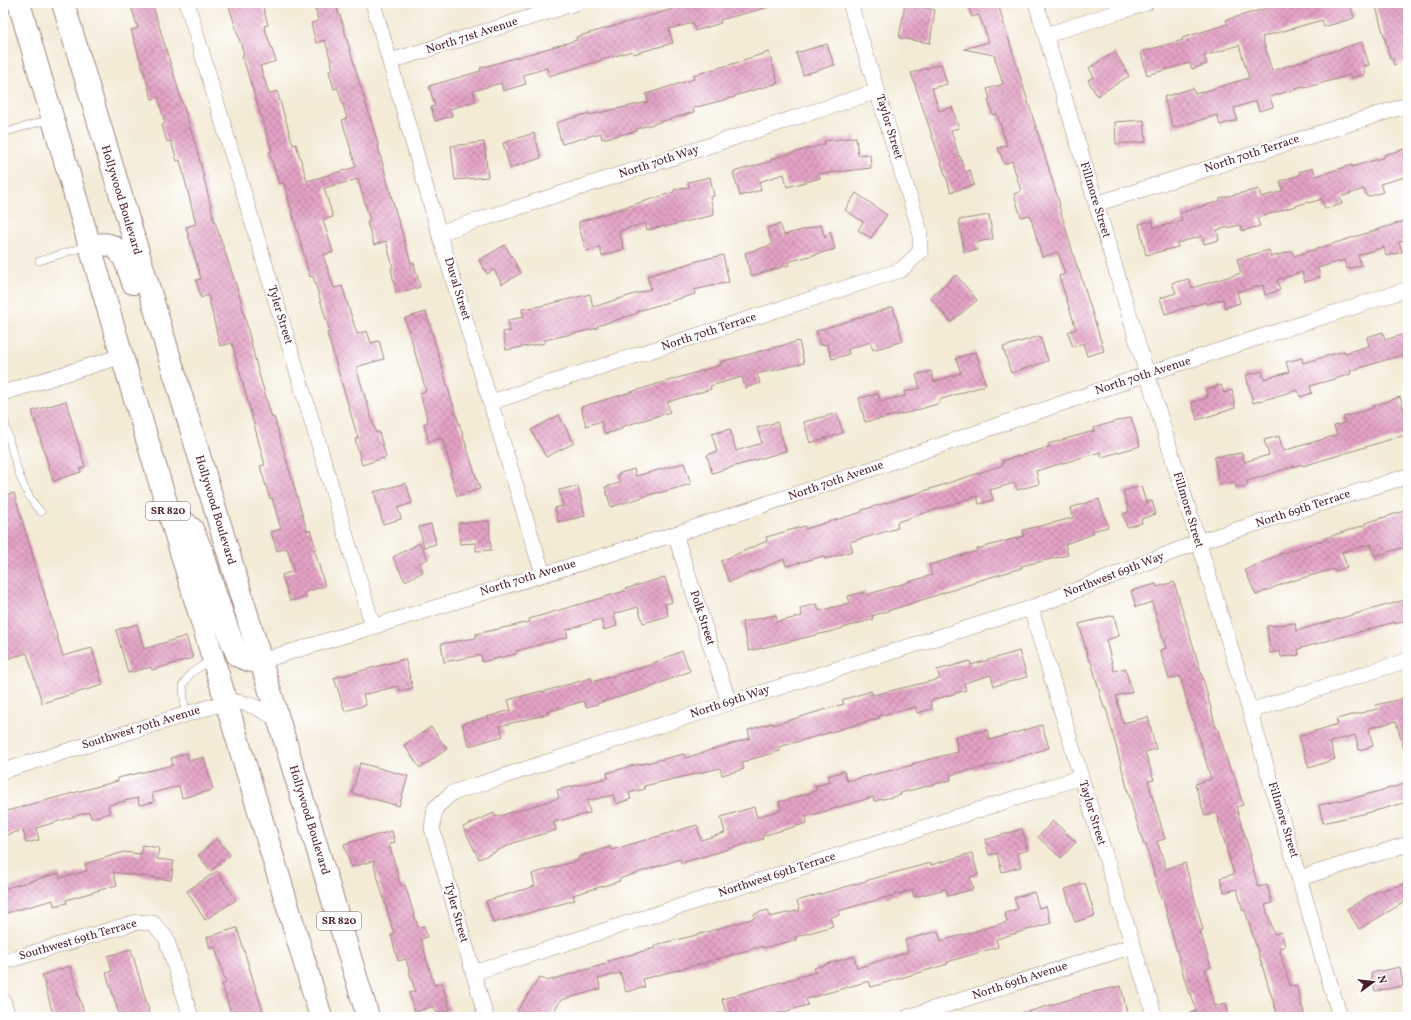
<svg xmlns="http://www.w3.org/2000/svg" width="1411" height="1020" viewBox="0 0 1411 1020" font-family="Vollkorn,serif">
<defs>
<pattern id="building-cross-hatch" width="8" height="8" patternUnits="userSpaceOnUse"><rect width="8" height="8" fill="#e4a3c6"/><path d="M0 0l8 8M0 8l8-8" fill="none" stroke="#bb84a1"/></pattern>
</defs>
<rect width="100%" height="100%" fill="#fff"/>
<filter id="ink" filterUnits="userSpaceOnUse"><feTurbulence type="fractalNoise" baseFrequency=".025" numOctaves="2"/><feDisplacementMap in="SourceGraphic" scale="8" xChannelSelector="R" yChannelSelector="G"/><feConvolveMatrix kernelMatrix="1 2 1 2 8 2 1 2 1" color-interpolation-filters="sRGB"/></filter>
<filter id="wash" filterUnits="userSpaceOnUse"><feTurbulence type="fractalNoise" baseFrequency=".012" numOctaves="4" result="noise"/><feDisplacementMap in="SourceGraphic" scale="16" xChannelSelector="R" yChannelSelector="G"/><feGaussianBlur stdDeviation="0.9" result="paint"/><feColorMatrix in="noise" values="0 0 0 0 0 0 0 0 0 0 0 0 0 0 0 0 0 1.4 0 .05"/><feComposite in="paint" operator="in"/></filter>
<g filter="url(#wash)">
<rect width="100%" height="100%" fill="#f3ebd5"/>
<g id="blocks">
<path fill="url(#building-cross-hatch)" d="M130 3H152L198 154 214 219 240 297 257 367 272 418 274 417 307 531 310 530 316 549H314L325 586 305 592 306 597 290 601 282 575 294 571 287 548 277 551 271 532 281 529 272 498 270 499 260 466 265 465 232 343 220 346 208 295 201 298 196 280 201 279 186 227 196 224 180 160 177 161 171 141 167 142 162 125 165 124 158 97 152 99 131 30 138 28Z
M228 3H262L268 25 264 26 276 61 260 66 269 94 277 91 293 145 296 144 307 181 356 167 342 120 347 118 338 88 334 89 329 71 333 69 325 40 316 43 311 23 318 21 314 3H336L339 15H340L351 54 379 147H378L394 206 411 263H414L420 287 396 293 391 268 393 267 386 241 374 245 367 222 370 221 358 179 324 188 333 217 323 220 333 252 323 255 334 288 342 286 357 334 367 331 371 343 379 341 384 359 356 367 376 433 379 432 386 457 362 465 355 439 358 438 327 333 330 332 313 276 310 277 284 183 279 184 269 152 272 151 242 55 244 54Z
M686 3H768V7L720 20 721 23 695 31 693 23 669 29 673 43 633 54 632 51 549 76 547 68 523 75 526 84 503 91 501 83 473 91 476 101 450 109 452 116 435 121 431 107 435 106 429 86 481 71 480 68 577 40 576 37 673 9 672 7Z
M967 3H1007V5L999 8 1060 205 1059 206 1078 270H1079L1104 351 1087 356 1083 343 1073 347 1068 332 1076 329 1059 276 1065 274 1058 252 1042 257 1030 215 1021 217 1014 194 1021 191 1012 161 1004 164 998 148 1007 145 997 114 993 115 988 99H990L987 89 1003 84 994 55 964 49 989 42 979 15 972 17Z
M1270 3H1350L1354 18 1324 27 1322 20 1262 37 1272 71 1362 42 1369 65 1363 66 1365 74 1351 78 1350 75 1305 88V86L1270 97 1273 107 1259 111 1256 101 1234 108 1237 120 1220 125 1217 115 1173 128 1164 97 1193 88 1195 94 1249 78 1239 45 1204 56 1207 64 1192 69 1190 63 1147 75 1141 52 1183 40 1182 38 1228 24 1226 20 1271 7Z
M1375 3H1408V60L1394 65 1392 58H1390Z
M905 4 935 10 930 43 899 38Z
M827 44 834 65 803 75 796 53Z
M769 52 778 83 734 96 735 97 693 108 694 112 636 129 637 131 602 139 601 133 562 144 556 123 589 113V115L648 102 646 94 694 79 693 75 743 61V60Z
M1115 52 1129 76 1097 96 1088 80 1094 77 1089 68Z
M941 64 947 84 932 88 939 111 952 107 959 128 951 130 959 157 960 156 965 172 970 170 974 185 951 192 911 73Z
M1144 120 1146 142 1116 144 1115 122Z
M534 133 541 158 510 168 503 143Z
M856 137 858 155 870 154 871 168 819 174 820 178 787 187 784 174 759 182 761 190 740 196 733 172 772 161 771 159 825 144 824 141Z
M484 142 488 177 455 180 451 146Z
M1408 148V176L1380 184 1383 192 1367 197 1364 189 1340 197 1342 204 1325 209 1322 199 1309 203 1308 202 1257 218 1260 226 1242 231 1240 225 1217 230 1219 240 1204 244 1202 236 1177 243 1178 247 1146 255 1139 224 1153 221 1154 228 1182 221 1180 213 1220 201V198L1259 189 1261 197 1283 191 1280 181 1300 175 1299 172 1313 168 1316 176 1352 165V167L1385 157 1384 155Z
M710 177 714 196 710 197 714 215 664 227V226L647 230 645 223 619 231 624 249 602 256 600 247 586 251 579 227V222L674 192V190L689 187 688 182Z
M856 193 887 215 871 238 858 230 863 222 845 210Z
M989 215 993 239 977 242 978 250 964 252 959 220Z
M1408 220V239L1399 242 1402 252 1386 256 1384 247 1358 255 1361 265 1347 269 1344 260 1318 268 1320 277 1305 282 1302 272 1277 280 1280 290 1265 295 1263 285 1237 292 1240 303 1225 308 1223 299 1207 304 1206 302 1165 314 1160 298 1176 293 1172 283 1189 279 1192 288 1241 273 1237 259 1269 250 1271 257 1292 251 1294 256Z
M780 224 784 235 821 225 825 238 830 231 835 249 788 262 789 265 751 276 745 253 772 245 767 228Z
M505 245 521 273 502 284 494 270 487 274 479 260Z
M723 255 729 282 694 290 695 294 638 311V313L597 326 598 328 545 340V343L506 350 503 332 510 331 508 320 524 317 522 309 541 306 590 294 593 307 651 289 647 276 701 260Z
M956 275 977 300 951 322 930 297Z
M893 307 903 341 873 350 870 342 848 349 849 354 832 359 827 344 820 345 816 331Z
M426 312 450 395 480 489 457 496 450 472H452L442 438 429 442 424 424 428 422 420 393 426 391 405 318Z
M1383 332 1385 340 1408 333V353L1350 371 1351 374 1310 386 1312 393 1300 397 1298 390 1253 403 1246 375 1262 371 1264 379 1289 372 1286 362 1302 358 1303 363 1344 351 1345 353 1369 346 1367 337Z
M1040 336 1048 361 1011 373 1003 347Z
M799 341 804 363 757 374 760 383 745 388 742 377 710 386 711 389 667 402 670 412 621 427 622 429 605 434 601 421 586 426 581 407 721 365 720 362Z
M976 352 986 385 939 400 940 403 911 412 865 422 859 398 878 394 880 401 905 396 904 392 920 388 916 375 931 371 934 382 961 373 956 358Z
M1221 385 1224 393 1232 390 1235 408 1197 420 1192 402 1208 398 1206 390Z
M1400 397 1408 424V434L1303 466 1302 464 1247 481V486L1236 487 1235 482 1219 484 1214 457 1242 453 1244 462 1269 455 1264 440 1279 436 1283 451 1337 435 1334 426 1345 423 1343 417 1373 408V406Z
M66 401 85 467 80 469 81 472 53 481 32 411Z
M837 413 843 433 810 443 804 422Z
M559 415 574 443 546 457 531 430Z
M1131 417 1140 446 1102 457 1100 452 1036 471 1039 484 1017 490 1015 483 990 490 993 500 979 504 977 496 897 522 898 528 850 542 853 551 825 559 824 556 786 566 784 559 729 582 721 561 767 541 766 537 805 526V529L862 512V510L909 496 1003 465 1002 461 1049 447 1048 444 1094 431 1093 428Z
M777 422 786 451 712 473 707 455 717 452 712 434 730 429 736 451 762 443 757 428Z
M684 463 691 484 659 493V492L611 507 605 487 620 483 617 474 634 469 636 476Z
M406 483 412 503 398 508 401 519 383 524 374 492Z
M578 486 585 516 558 522 555 508 563 506 559 490Z
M1141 486 1146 503 1152 501 1156 514 1141 519 1142 523 1127 527 1123 514 1129 512 1123 491Z
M14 493 63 656 92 648 103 685 42 703 27 653 3 660V496Z
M1099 499 1108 527 1092 531 1093 534 1065 544 1068 555 1021 566 1022 568 974 582V583L872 616 873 619 833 631 749 651 742 622 776 615 777 622 802 616 800 608 817 604 819 611 850 603 848 596 865 592 866 595 932 575 929 565 977 551V549L1024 536 1023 530 1073 518 1070 508Z
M1408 510V546L1375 556 1371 544 1342 552 1347 567 1335 571 1334 569 1292 581V580L1256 595 1245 570 1288 551 1325 540V538L1365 525V523Z
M489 521 491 550 476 551V543L460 544 458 523Z
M431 524 436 544 424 547 419 527Z
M420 543 428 559 419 563 423 572 405 581 393 557Z
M665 577 672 602 665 604 668 616 643 623 638 607 614 614 617 626 604 630 601 619 566 630 568 637 516 651V654L482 662 481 655 444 662 441 644 476 638V634L530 622 529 619 625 591V589Z
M1174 582 1204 682 1216 728 1217 727 1231 773 1233 772 1243 805 1236 807 1251 856H1250L1258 887 1267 885 1272 903 1265 905 1274 934 1281 932 1285 946 1279 948 1290 986 1296 985 1305 1017H1278L1245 910 1243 911 1237 889 1224 892 1220 878 1234 874 1216 813 1205 816 1195 784 1211 779 1194 720H1192L1180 676 1169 679 1160 650 1166 648 1152 602 1136 607 1131 591 1156 584 1157 587Z
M1408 599V620L1395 624V622L1298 649 1299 655 1281 657 1280 651 1270 653 1267 626 1295 623 1296 631Z
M1114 615 1119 636 1106 640 1114 671 1125 668 1132 692 1116 696 1123 723 1148 717 1156 749 1145 752 1154 780 1148 781 1165 839 1157 841 1166 869 1185 863 1203 930 1200 931 1211 967 1205 969 1215 1006 1226 1003 1229 1017H1190V1013L1196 1011 1191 993 1189 994 1175 945 1163 899H1161L1146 845H1144L1132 806 1106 708H1104L1091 661H1089L1079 624Z
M137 624 144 649 186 636 193 658 152 670 151 667 128 673 116 630Z
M682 651 690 671 643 690 598 703V704L586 707 584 701 547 712 548 714 500 726 503 736 469 746 462 724 511 710 508 700 542 691V692L591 678 592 682 651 665V664Z
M1019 651 1027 677 994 686 991 675 964 683 966 690 930 701 932 709 917 713 916 707 879 716 880 718 779 747 780 751 742 762 744 769 722 775 720 768 644 786 645 789 629 793 631 799 616 804 613 795 587 801 590 813 554 822 556 830 516 842 479 859 463 827 494 813 496 817 559 798 557 790 608 778 607 773 638 764V765L684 754 685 758 750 738 748 730 772 723 773 725 844 704 842 700 871 691 873 695 940 679 937 670 970 661 971 665Z
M405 659 413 688 400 691 398 686 363 695 366 705 345 711 334 678Z
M1405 698 1408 712V749H1404L1396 721 1369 728 1373 746 1359 750 1355 735 1330 742 1335 759 1309 768 1299 736 1338 724 1336 719 1377 709 1376 705Z
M1042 725 1049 748 996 764 950 775 951 780 900 793 901 795 874 801 873 797 806 817 807 823 762 836 763 839 681 863 680 859 619 879 620 881 573 895 575 900 493 923 486 901 535 886 532 874 579 860 578 857 610 847 611 850 697 825 701 840 725 833 721 817 754 807 757 817 781 810 779 802 816 791 815 786 830 782 828 776 844 771 847 781 913 765 912 764 958 752 955 737 987 730 990 740Z
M431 727 447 749 420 768 404 745Z
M187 753 189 761 204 757 213 790 182 798 179 786 152 793 154 802 139 805 138 798 108 805 110 813 91 818 89 812 36 828 39 840 26 843 23 830 3 836V812L118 781V778L173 765 171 758Z
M360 763 408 776 399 806 352 793Z
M1408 783V802L1367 813 1323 823 1319 805 1347 799V800Z
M1053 821 1076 842 1061 858 1038 837Z
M1022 829 1028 850 1017 853 1021 867 1002 872 997 853 989 855 985 840Z
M392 831 395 842 389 844 401 886 405 885 418 927 424 926 427 937 421 939 434 985 442 983 450 1010 437 1014 434 1006 415 1012 409 993 415 991 406 959 398 961 391 935 394 934 373 861 351 867 344 844Z
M217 839 230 855 211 871 198 855Z
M142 845 159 848 157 859 174 861 171 880 113 872 117 885 66 900 67 903 54 906 53 900 3 914V889L59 873 60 878 87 871 85 864 124 852 141 854Z
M972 853 978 875 970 877 973 889 948 896 946 889 914 897 912 890 891 896 838 911 839 915 830 917 833 926 795 937 796 940 762 948V946L700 964 643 979 645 987 626 992 620 973 598 979 601 989 561 1000 550 1017H525L517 1011 540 977 547 981 609 963 608 961 655 948 654 945 693 936 755 918 754 914 768 910 770 917 800 910 797 901 886 875 930 863 931 865Z
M217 871 236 900 205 920 187 891Z
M1085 883 1095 916 1075 922 1065 889Z
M1408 883V900L1359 929 1347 909 1376 892Z
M1034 892 1039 908 1046 906 1051 923 996 939 998 947 947 962 948 964 871 987 869 981 806 999 808 1005 766 1017H727L722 999 816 972 814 968 854 956 857 968 908 952 905 940 938 931 941 941 1007 922 1005 913 1018 909 1014 898Z
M237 928 263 1012 247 1017H232L222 984 226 983 215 947 210 948 207 937Z
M131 949 149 1011H148L149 1017H120L106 973 112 971 108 956Z
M70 966 85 1017H54L42 975Z
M1400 967 1403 986 1375 991 1371 973Z
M1121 986 1128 1017H1022L1021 1014 1081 996 1080 995Z"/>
</g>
</g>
<g filter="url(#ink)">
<use href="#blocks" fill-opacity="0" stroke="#9e8580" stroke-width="1"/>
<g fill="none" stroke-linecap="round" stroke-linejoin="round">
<defs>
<path id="service" d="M3 133 50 119
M39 261 87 246
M3 416C12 447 18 489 41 512
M185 714 183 685 191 673 211 660"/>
<path id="minor" d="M187 3 373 626
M373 3 439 233 536 552 543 573
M1036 3 1147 374 1250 711 1340 1017
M1046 35 1146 3
M391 61 576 3
M1096 204 1408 105
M439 233 878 91
M3 393 122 356
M491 402 901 270 920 252V231L850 3
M675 534 729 703
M1031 608 1081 777 1155 1017
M261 661 675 534 851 476 1147 374 1408 289
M1250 711 1408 660
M3 771 226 702C247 700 259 709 278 719
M1300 878 1408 844
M3 962 137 922 153 923 166 938 191 1017
M473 973 1081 777
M3 1000 8 1017
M486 1017 432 828 435 808 452 793 729 703 1031 608 1198 542 1408 476
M908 1017 1133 946"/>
<path id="trunk" d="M19 3 122 356 321 1017
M63 3 368 1017
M90 246C95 245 103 243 109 245 124 248 129 271 133 283
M168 507 192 529 203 554 215 594 233 645 238 656 251 661H261"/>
</defs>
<use href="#service" stroke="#9e8580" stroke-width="8"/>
<use href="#minor" stroke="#9e8580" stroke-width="16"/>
<use href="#trunk" stroke="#9e8580" stroke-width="24"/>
<use href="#service" stroke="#fff" stroke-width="7"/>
<use href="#minor" stroke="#fff" stroke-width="15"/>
<use href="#trunk" stroke="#fff" stroke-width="22"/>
</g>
</g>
<g text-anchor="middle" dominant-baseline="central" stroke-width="4" stroke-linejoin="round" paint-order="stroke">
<g fill="#fff" stroke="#80626b" stroke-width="1">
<rect x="146" y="502" width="44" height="18" rx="3"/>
<rect x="317" y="912" width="44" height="18" rx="3"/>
</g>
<g font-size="11" font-weight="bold" fill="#4a1f2b">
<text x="168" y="511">SR 820</text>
<text x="339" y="921">SR 820</text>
</g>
<g font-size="12" fill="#4a1f2b" stroke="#fff">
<text transform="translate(472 36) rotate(-18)">North 71st Avenue</text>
<text transform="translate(889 127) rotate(73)">Taylor Street</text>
<text transform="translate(1252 154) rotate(-18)">North 70th Terrace</text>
<text transform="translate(659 162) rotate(-18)">North 70th Way</text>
<text transform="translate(121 200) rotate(73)">Hollywood Boulevard</text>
<text transform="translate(1095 200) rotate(73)">Fillmore Street</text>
<text transform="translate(457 289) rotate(73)">Duval Street</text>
<text transform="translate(280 315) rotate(73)">Tyler Street</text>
<text transform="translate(709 332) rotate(-18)">North 70th Terrace</text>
<text transform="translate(1143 376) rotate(-18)">North 70th Avenue</text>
<text transform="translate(836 481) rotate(-19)">North 70th Avenue</text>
<text transform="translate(1303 509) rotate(-18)">North 69th Terrace</text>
<text transform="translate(215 510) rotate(73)">Hollywood Boulevard</text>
<text transform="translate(1188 510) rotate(73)">Fillmore Street</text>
<text transform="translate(1114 575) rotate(-21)">Northwest 69th Way</text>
<text transform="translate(528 578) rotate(-17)">North 70th Avenue</text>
<text transform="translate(702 618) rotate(72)">Polk Street</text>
<text transform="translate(730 702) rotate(-18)">North 69th Way</text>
<text transform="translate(141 728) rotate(-17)">Southwest 70th Avenue</text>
<text transform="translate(1092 813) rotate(73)">Taylor Street</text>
<text transform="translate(309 820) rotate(73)">Hollywood Boulevard</text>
<text transform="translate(1283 820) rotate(73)">Fillmore Street</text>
<text transform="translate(777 875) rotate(-18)">Northwest 69th Terrace</text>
<text transform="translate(456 913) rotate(74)">Tyler Street</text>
<text transform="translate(78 940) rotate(-16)">Southwest 69th Terrace</text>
<text transform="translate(1020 981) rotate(-18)">North 69th Avenue</text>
</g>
</g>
<rect width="1411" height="1020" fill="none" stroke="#fff" stroke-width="16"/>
<g transform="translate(1373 982) rotate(75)" stroke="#ffffff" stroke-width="3" paint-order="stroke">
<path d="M0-3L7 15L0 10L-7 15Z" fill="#4a1f2b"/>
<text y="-6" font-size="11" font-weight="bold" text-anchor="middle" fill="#4a1f2b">N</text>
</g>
</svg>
